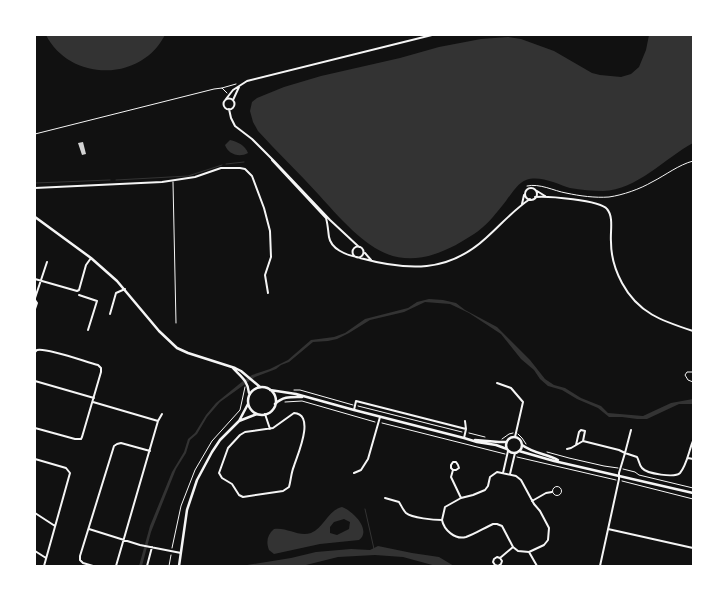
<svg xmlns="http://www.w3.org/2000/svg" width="728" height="601" viewBox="0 0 728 601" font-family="Cabin,sans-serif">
<rect width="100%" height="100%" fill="#111"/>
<path fill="#333" fill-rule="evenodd" d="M46 35H165C160 44 154 52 145 58 113 81 64 71 46 35Z
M649 35H693V143C665 158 637 190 603 191 593 191 581 190 570 188 557 184 540 175 526 180 516 184 509 198 502 206 494 216 485 227 474 234 400 283 370 252 319 195 299 173 278 153 258 131L253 122 250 111 252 102 257 98 284 87 321 76 400 58 439 47 481 39 508 37 521 39 554 51 592 73 600 75 621 77 631 74 639 67 646 50Z
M230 140C238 142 245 145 248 153 239 158 228 154 225 145Z
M429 299 443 300 456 303 465 310 497 327 530 360 545 379 554 385 565 388 581 398 601 406 608 413 643 416 671 403 693 399V404H679L647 419H637L622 417H609L598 408 577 399 562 390 548 386 540 379 534 370 521 359 501 334 469 313 450 304 425 302 404 312 370 320 349 333 337 339 328 341 313 342 289 362 281 365 276 369 255 377 220 402 207 417 197 434 190 440 186 453 176 469 151 532 142 566H139L150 526 172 472 184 452 188 439 195 433 206 415 216 403 243 381 252 375 270 369 288 360 311 340 334 337 345 333 365 319 408 308 417 302Z
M342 507C353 511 372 530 359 540L320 544 274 554 269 550C266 542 267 535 274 529 287 527 298 537 311 533 324 528 328 510 342 507ZM344 519 350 522 349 529 337 535 330 533V527L334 522Z
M378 546 412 553 439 557 454 566H436L403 557 375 555 338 557 302 566H241L291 558 316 552 351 549 370 550Z"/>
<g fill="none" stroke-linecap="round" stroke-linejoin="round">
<path stroke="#333" stroke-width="1" d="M226 164 244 162
M116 180 188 176 222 165
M35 183 110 180
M365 509 374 549"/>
</g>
<path fill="#d3d3d3" d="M83 142 86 154 82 155 78 143Z"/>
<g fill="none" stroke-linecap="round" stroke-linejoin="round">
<path stroke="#f5f5f5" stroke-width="1" d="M222 88 236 84
M35 134 214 89 222 88 227 93
M527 186C540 183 554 191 566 193 580 196 595 198 609 197 623 195 640 189 652 182 666 175 678 165 693 161
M294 390H300L353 405
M285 402 302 401 375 422
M358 406 462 432
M382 423 505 454
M469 433 485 437
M518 434 522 438 526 444
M502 439 509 434 513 433
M547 452 569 458 604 466 618 468
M517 457 616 480
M623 469 635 472 639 475 693 488
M622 481 693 499
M172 548 181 506 195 470 212 441 240 410 245 387
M169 566 171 555"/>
<path stroke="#f5f5f5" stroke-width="1" d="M173 182 176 323
M693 372H687L685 375 688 380 693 382
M552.5 491a4.5 4.5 0 1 1 9 0a4.5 4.5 0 1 1-9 0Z"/>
<path stroke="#f5f5f5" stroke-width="2" d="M223.5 104a5.5 5.5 0 1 1 11 0a5.5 5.5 0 1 1-11 0Z
M226 99 233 90 247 81 432 35
M233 100 239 87
M229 109 231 118 235 126 252 139 274 161 330 220 359 247
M272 160 326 218C328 225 328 231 329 237 331 249 346 255 357 257
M525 194a6 6 0 1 1 12 0a6 6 0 1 1-12 0Z
M35 188 162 182 195 177 221 168H240L245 169 252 176 264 208 270 231 271 257 265 275 268 293
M537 191 545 196
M535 197C547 196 600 200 607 209 614 217 610 232 611 242 611 257 615 270 622 283 638 313 662 321 693 331
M522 204 524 195
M352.5 252a5.5 5.5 0 1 1 11 0a5.5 5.5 0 1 1-11 0Z
M365 253 371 260
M360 258C408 271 448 273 486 238 501 225 513 210 530 199
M35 279 77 291 79 290 86 265 91 258
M79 295 97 301 88 330
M35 298 47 262
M35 300 37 303 35 309
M110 314 116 293 125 289
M35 352 37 350C46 347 86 362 98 365L101 368V372L82 437 81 439H75L35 428
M35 381 94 398
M497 383 511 388 523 402 515 437
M93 402 158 421 116 566
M354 410 356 401 466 429
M294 413C316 414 297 456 294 466 291 473 291 480 289 487L283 491 243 497 239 495 232 484 222 478 219 473 228 448 240 435 245 432 273 428Z
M265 414 270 429
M158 421 162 414
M464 438 466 429 465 421
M576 445 579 432 581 430 585 431 583 441
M567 449 571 448 583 441 619 450 625 453 631 430
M688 458 693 459
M35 459 66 468 70 473 44 566
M453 470 451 468V465L453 462H456L458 465 459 468 456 470H453L451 477 461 498
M497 472 516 476 521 480 534 504 540 511 549 528 548 540 544 545 529 552 518 551 513 547 502 526 497 524H493C484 528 475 534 466 537 455 540 444 530 442 520L445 507 461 498 473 495 485 490 488 486 490 477Z
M354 473 361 470 368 459 380 417
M503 473 508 451
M510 474 515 453
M385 498 399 502C401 505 403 510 406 513 412 518 434 520 442 520
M532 501 546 493 552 492
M35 513 55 526
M89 529 140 545 181 553
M608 529 693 548
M35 551 46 558
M529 552 537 566
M500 558 502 561 501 564 498 566 495 565 493 562 494 559 497 557 500 558 513 547
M93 566 83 563 80 560V556L114 446 117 444 121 443 150 451
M147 566 152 547
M600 566 619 479V473L625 453 637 457C639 460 639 465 642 468 647 474 675 478 680 473 687 465 689 450 693 441"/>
<path stroke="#f5f5f5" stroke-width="2.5" d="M239 421 257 414
M179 566 187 510 197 480 212 452 220 440 239 421 248 404"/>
<path stroke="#f5f5f5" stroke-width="2.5" d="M35 217 91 258 117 281 159 331 177 348 188 353 235 368 241 371 260 387
M232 367C240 376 248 380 249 393
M248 401a14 14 0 1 1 28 0a14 14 0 1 1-28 0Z
M270 390 296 394 354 410 464 438 477 442 496 445 507 449
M275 404C283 396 291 397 302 397
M506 445a8 8 0 1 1 16 0a8 8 0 1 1-16 0Z
M475 440 499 442H506
M522 445C533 453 546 454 558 460
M519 451 554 461 693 493"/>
</g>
<rect width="728" height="601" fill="none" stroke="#ffffff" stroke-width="72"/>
</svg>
